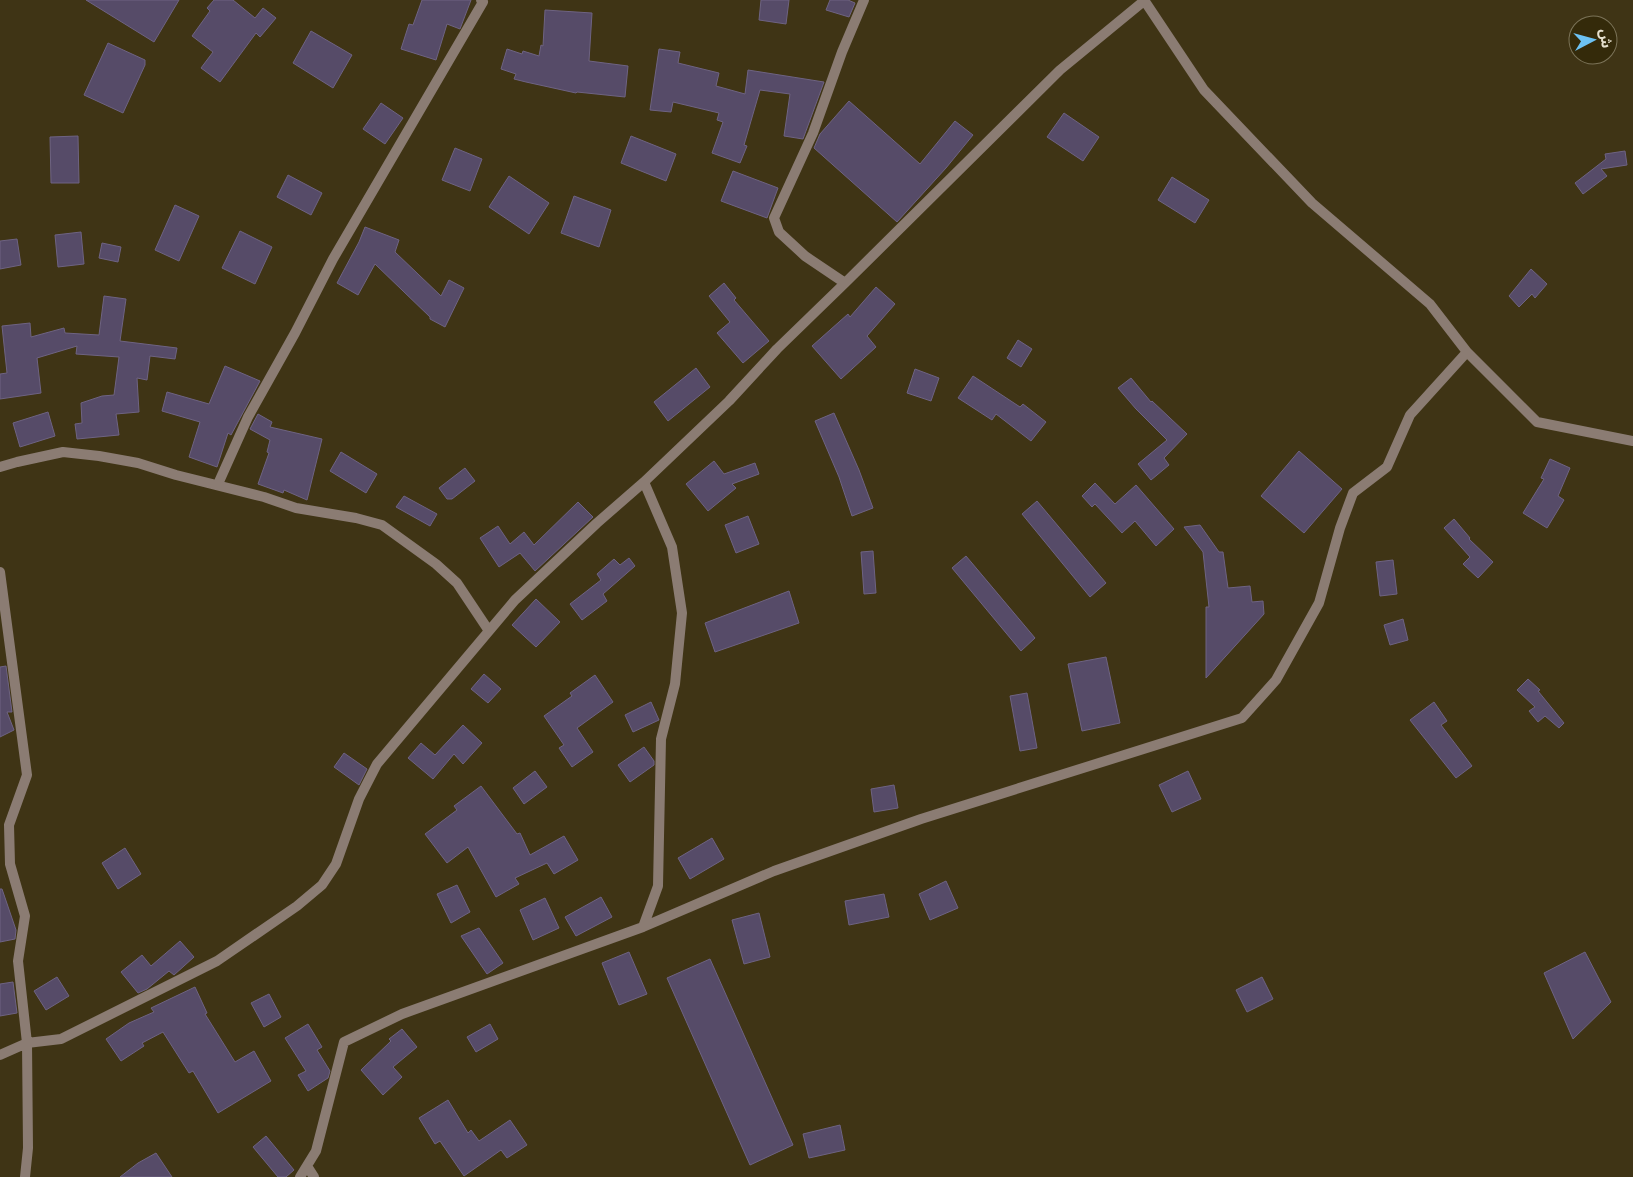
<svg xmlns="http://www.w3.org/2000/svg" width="1633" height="1177" viewBox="0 0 1633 1177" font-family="'Noto Sans','Noto Sans Arabic',sans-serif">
<rect width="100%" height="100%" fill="#3f3415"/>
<path fill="#564b68" stroke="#6e6382" d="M86 0H179L154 42Z
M214 0H233L255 18 263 8 276 18 260 37 256 33 220 82 201 68 213 52 192 36 210 11 207 8Z
M422 0H471L460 29 447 24 436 60 401 49 409 24 413 25Z
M761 0H789L786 24 759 20Z
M830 0H848L855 3 849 17 826 10Z
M545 10 592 13 589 61 628 66 625 97 577 92 576 93 526 82 514 79 516 74 501 69 507 49 522 54 523 51 539 56 541 45 543 46Z
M311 31 352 55 333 88 293 63Z
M108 43 145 60V65L123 113 84 95Z
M659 49 680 52 678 63 719 73 716 86 745 94 748 70 824 82 803 139 784 136 790 94 760 90 744 145 747 146 740 163 712 153 723 122 717 120 719 113 673 102 671 112 650 110Z
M849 101 920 164 955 121 973 135 946 168 897 222 814 148 820 134Z
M381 103 403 118 385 144 363 129Z
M1064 113 1099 137 1083 161 1047 137Z
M78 136 79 183H51L50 137Z
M631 136 676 154 666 181 621 163Z
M455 148 482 159 470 191 442 180Z
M1625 151 1627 165 1601 169 1607 176 1583 194 1575 183 1606 159 1605 154Z
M733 171 778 188 767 218 721 201Z
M288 175 322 193 311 215 277 197Z
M509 176 549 203 529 234 489 207Z
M1172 177 1209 200 1195 223 1158 200Z
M574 196 611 210 599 247 561 233Z
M175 205 199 216 179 261 155 250Z
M365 227 399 240 395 252 441 296 449 280 464 288 445 327 430 319V317L375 264 358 295 337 283 359 242Z
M240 231 272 247 255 284 222 268Z
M81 232 84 264 58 267 55 235Z
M17 239 21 265 0 269V241Z
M102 243 121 247 118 262 99 258Z
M1531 269 1547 284 1535 298 1532 294 1519 307 1509 296Z
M724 283 736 298 734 300 769 341 743 363 717 333 730 322 709 296Z
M876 287 895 304 867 336 876 347 841 379 812 346 848 314 850 317Z
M104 296 126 299 120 341 177 348 175 359 150 356 147 380 137 378 139 412 116 414 119 435 77 439 75 424 82 423 81 403 102 396 114 395 119 357 76 354 77 346 37 358 41 393 0 399V374L7 373 2 326 30 323 31 337 64 328 65 333 99 335Z
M1018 340 1032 349 1021 367 1007 358Z
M225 366 260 381 231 435 228 433 217 467 189 457 200 422 162 411 167 392 209 404Z
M696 368 710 387 668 421 654 402Z
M915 369 939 378 931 401 907 393Z
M973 376 1020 407 1023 404 1046 422 1031 441 996 414 992 420 958 398Z
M1131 378 1151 402 1152 401 1187 434 1164 458 1169 465 1151 480 1138 464 1167 440 1136 409 1118 388Z
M48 412 55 436 20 447 13 423Z
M834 413 859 470 873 508 852 516 839 477 815 421Z
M258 414 272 422 270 427 322 439 307 500 284 490 283 493 258 484 269 453 267 452 270 440 250 429Z
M1299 451 1342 489 1304 533 1261 496Z
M341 452 377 474 366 493 330 471Z
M1550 459 1570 468 1558 496 1564 500 1547 528 1523 513 1544 479 1541 478Z
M714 461 724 474 755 463 759 474 732 484 736 488 708 511 686 484Z
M465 468 475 481 452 499H447L439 488Z
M1095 483 1115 504 1136 485 1174 529 1156 546 1135 521 1122 533 1095 504 1092 507 1082 496Z
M404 496 437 514 430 526 396 507Z
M1037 501 1106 583 1090 597 1022 514Z
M578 502 593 517 535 571 520 553 499 567 480 538 498 526 510 544 524 532 534 545Z
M748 516 759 544 736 553 725 525Z
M1454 519 1470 538 1469 539 1493 562 1478 578 1463 564 1470 557 1444 528Z
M1200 525 1219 552H1223L1228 588 1250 586 1252 602 1263 601 1264 614 1206 678V607H1209L1203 552 1184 527Z
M873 551 876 593 864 594 861 552Z
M966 556 1035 638 1021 651 952 568Z
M629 558 635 566 603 594 607 601 582 620 570 604 601 580 597 574 614 559 620 565Z
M1393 560 1397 594 1380 596 1376 562Z
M789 591 799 623 715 652 705 623Z
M536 599 560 622 536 647 512 625Z
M1403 619 1408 640 1390 645 1384 625Z
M1106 657 1120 723 1082 731 1068 664Z
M6 666 12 712H7L14 730 0 737V667Z
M484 674 501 689 488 703 471 689Z
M595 675 613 702 577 728 593 752 572 767 559 748 564 745 544 716 572 696 570 693Z
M1528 679 1540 690 1538 691 1564 723 1559 728 1545 716 1538 722 1529 711 1535 707 1517 690Z
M1027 693 1037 748 1020 751 1010 696Z
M651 702 659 720 633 732 625 715Z
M1434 702 1447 721 1441 725 1472 766 1456 778 1410 720Z
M463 725 482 743 463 764 454 754 433 779 408 758 421 743 435 755Z
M644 747 654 761V765L630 782 618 765Z
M344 753 367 769 359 785 334 767Z
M535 771 547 787 524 804 513 788Z
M1188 771 1201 799 1172 812 1159 785Z
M894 785 898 808 874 812 871 789Z
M481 786 517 834 520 833 530 855 564 836 578 860 554 874 547 863 515 878 519 884 496 897 468 847 447 863 425 834 457 810 454 806Z
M712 838 724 859 690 879 678 858Z
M125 848 141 874 118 889 102 863Z
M946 881 958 908 930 920 919 894Z
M457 885 470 912 451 923 437 894Z
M0 889H2L16 930 15 939 0 942Z
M884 894 889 917 849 925 845 901Z
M601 897 612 917 576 936 565 917Z
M545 898 559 928 533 940 520 910Z
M759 913 770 957 744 964 732 920Z
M479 928 503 963 487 974 461 936Z
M180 941 194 957 174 975 169 971 147 989 138 993 121 972 142 955 151 966Z
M629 952 647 994 619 1005 602 963Z
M1585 952 1611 1002 1573 1039 1544 973Z
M710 959 793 1145 750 1165 667 978Z
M57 977 69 996 46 1010 34 991Z
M1262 977 1273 999 1247 1012 1236 990Z
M13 982 17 1013 0 1016V984Z
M195 987 207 1013 205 1014 235 1062 254 1051 271 1081 218 1113 193 1071 189 1073 163 1032 142 1043 144 1046 121 1061 106 1039 129 1023 154 1012 151 1008Z
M269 994 281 1017 264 1027 251 1003Z
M308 1024 322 1047 317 1050 330 1071 328 1078 308 1091 298 1075 306 1071 285 1038Z
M490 1024 498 1039 476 1052 467 1037Z
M402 1029 417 1047 393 1067 402 1077 383 1095 361 1070 391 1041 389 1039Z
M448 1100 468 1133 471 1130 479 1141 510 1120 527 1145 507 1158 501 1150 464 1176 440 1141 435 1144 419 1118Z
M840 1125 845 1150 809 1158 803 1134Z
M266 1136 294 1170 286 1177H278L253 1147Z
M156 1153 172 1177H120L138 1163Z"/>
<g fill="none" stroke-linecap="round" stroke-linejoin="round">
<path stroke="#8b7c73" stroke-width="10" d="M1144 0 1204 90 1312 203 1430 304 1467 352 1537 422 1633 441
M845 283 805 256 779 232 774 218 813 133 842 52 864 0
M0 467 17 462 63 452 99 456 138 463 176 475 264 497 296 508 356 518 382 525 436 564 457 583 489 631
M218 484 248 417 295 333 333 259 483 2 481 0
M0 572 27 775 9 825 10 864 25 916 18 961 27 1043 28 1148 25 1177
M643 927 774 871 921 819 1242 718 1276 680 1319 603 1340 528 1353 493 1387 467 1410 415 1467 352
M0 1055 27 1043 61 1039 217 961 297 906 322 885 336 864 359 799 377 764 515 600 597 523 644 482 729 401 777 349 845 283 1060 70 1144 1
M307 1166 314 1177
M300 1177 316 1151 344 1042 402 1014 643 927 658 886 661 739 675 684 682 613 672 547 644 482"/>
</g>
<g transform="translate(1593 40) rotate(84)"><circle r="24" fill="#342a0a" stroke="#7b7358"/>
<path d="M0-4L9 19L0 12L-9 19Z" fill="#6dc2f3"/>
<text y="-8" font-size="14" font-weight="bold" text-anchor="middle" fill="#e6e0ce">ش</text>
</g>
</svg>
